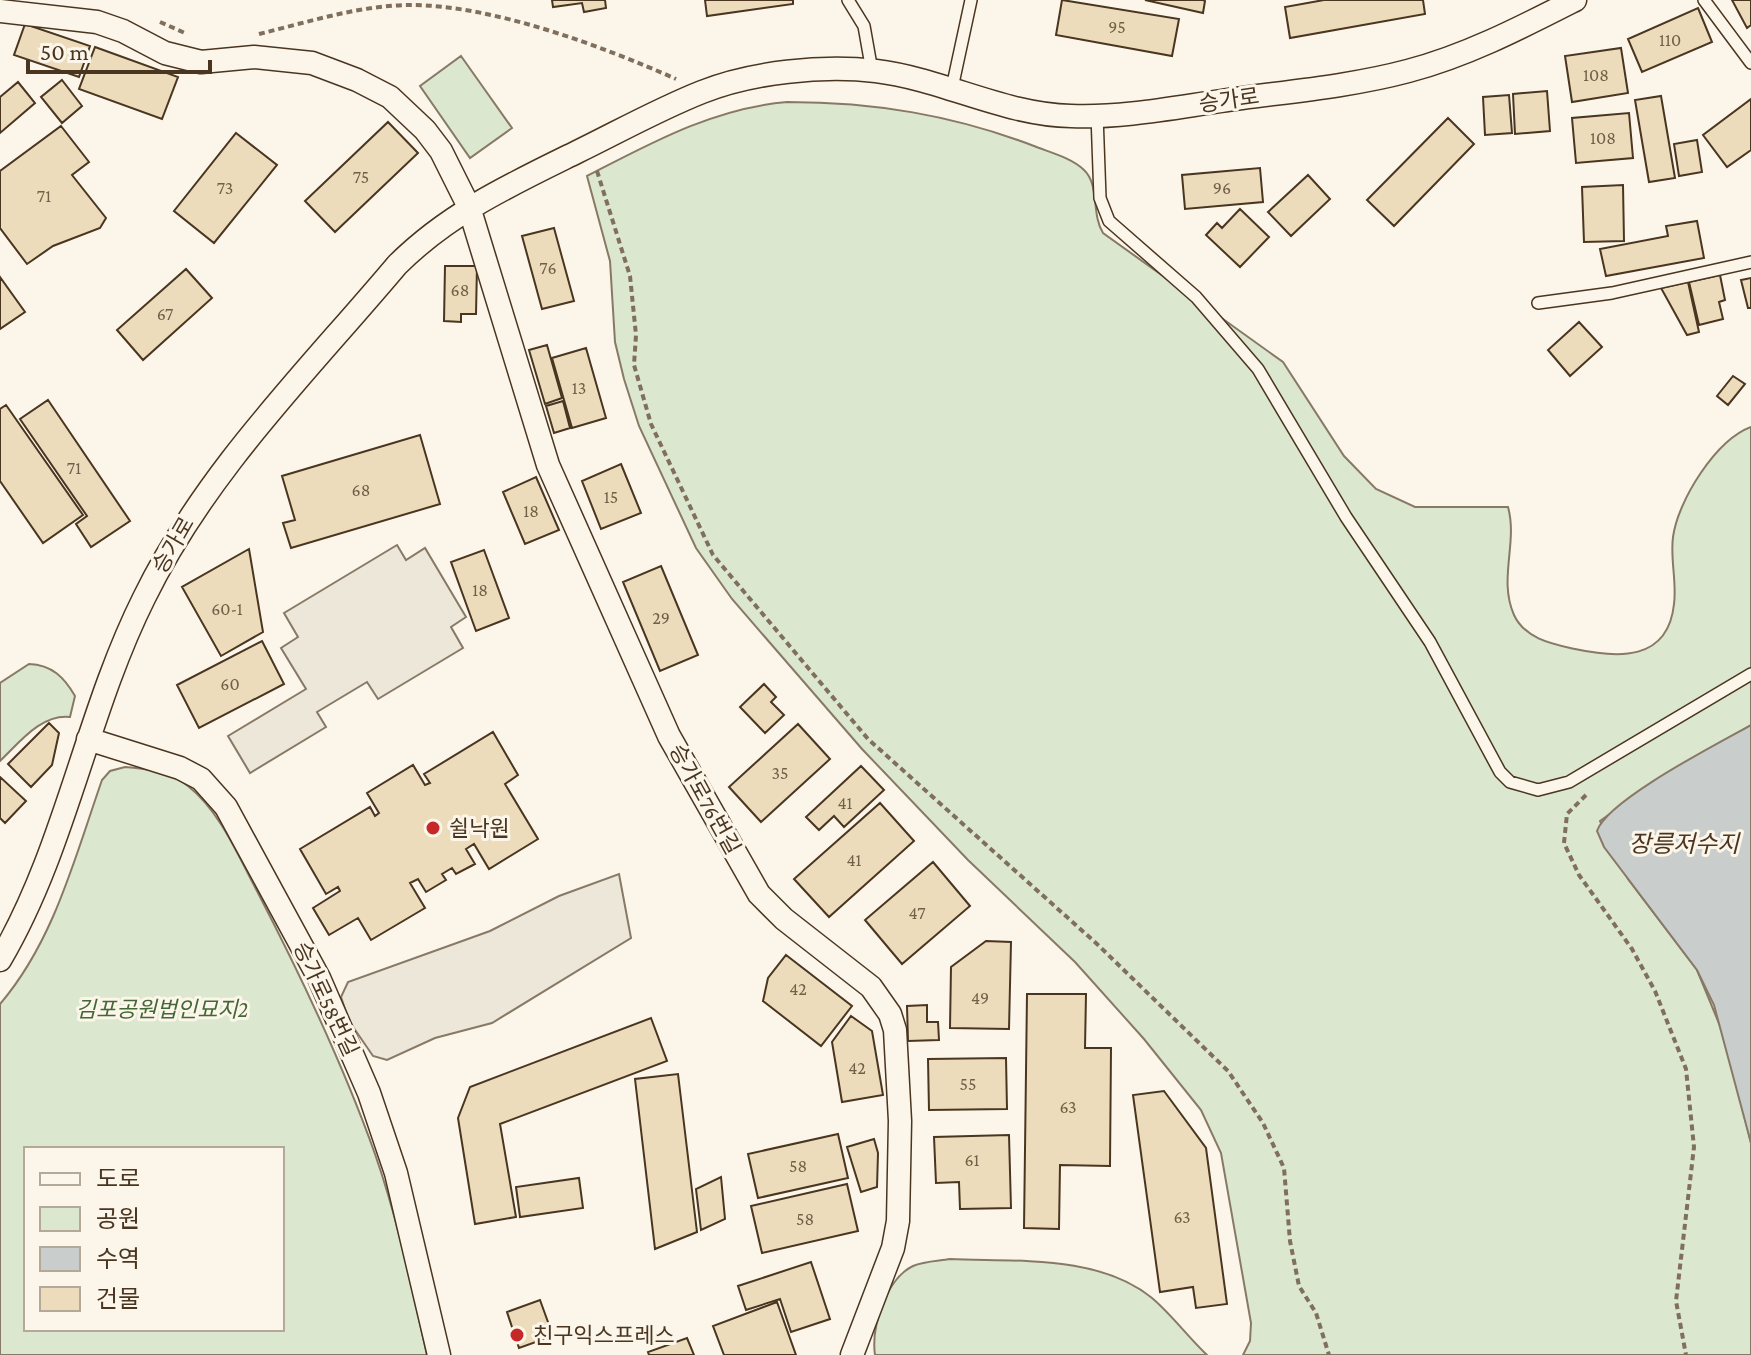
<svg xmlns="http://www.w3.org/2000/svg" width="1751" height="1355" viewBox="0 0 1751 1355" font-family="'Crimson Pro','Noto Sans KR',serif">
<rect width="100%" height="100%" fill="#fbf6e9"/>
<path fill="#dce7d0" stroke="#887966" stroke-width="2" fill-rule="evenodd" d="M461 56 512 128 470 158 420 86Z
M787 102C874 102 953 115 1034 146 1049 152 1072 158 1084 170 1100 185 1091 214 1103 233L1283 362 1344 456 1376 489 1415 507H1508C1518 543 1498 579 1514 615 1525 639 1553 644 1575 649 1617 658 1668 662 1674 604 1677 582 1670 559 1673 537 1678 500 1716 440 1751 427V725L1664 775 1600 821 1628 879 1697 970 1725 1038 1751 1143V1355H1243L1250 1341 1251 1323 1221 1153 1201 1110 1144 1039 1075 962 968 860 862 749 732 599 696 548 639 426 624 379 615 342 610 261 587 176C651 143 714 108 787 102Z
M29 664C52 665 64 677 75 696L70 717C41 714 20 742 0 761V683Z
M125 767C145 768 172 773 188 786 221 812 239 858 258 893 302 978 343 1064 375 1154 398 1220 412 1288 427 1355H0V1004C54 941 75 857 102 780L110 771ZM26 1149H282V1329H26Z
M950 1259C1015 1262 1098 1254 1152 1298 1172 1315 1188 1337 1207 1355H875C871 1327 886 1279 913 1266 924 1261 938 1261 950 1259Z"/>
<path fill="#ede7d9" stroke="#887966" stroke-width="2" d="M397 545 406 560 425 548 466 617 451 627 463 648 378 699 367 682 317 712 326 727 250 773 228 736 306 689 281 648 298 637 284 613Z
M619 874 631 938 492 1023 435 1038 387 1060 373 1056 349 1021 341 997 348 982 490 931 559 896Z"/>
<path fill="#c9cecd" stroke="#887966" stroke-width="2" d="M1751 725V1143L1714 1005 1697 970 1604 847 1597 831C1607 800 1719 743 1751 725Z"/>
<path fill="#ecdcbc" stroke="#4a3520" stroke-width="2" d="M552 0H605L606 8 584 12 582 3 553 7Z
M705 0H793V4L707 16Z
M1062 0 1179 19 1172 56 1056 35Z
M1145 0H1203L1205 1 1203 13Z
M1324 0H1423L1425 14 1290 38 1285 7Z
M1732 0H1751V25L1747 28Z
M1698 8 1712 42 1642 72 1628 39Z
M25 24 90 46 79 77 14 55Z
M95 47 178 77 162 119 79 89Z
M1621 48 1628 93 1572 102 1565 56Z
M62 80 82 106 62 123 41 97Z
M18 82 35 103 0 133V97Z
M1547 91 1550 131 1515 134 1513 94Z
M1509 95 1512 133 1485 135 1483 97Z
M1661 96 1675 178 1649 182 1635 100Z
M1751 99V150L1727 167 1703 135Z
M1629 113 1633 158 1576 163 1572 118Z
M1448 118 1474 144 1394 226 1367 200Z
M388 122 418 153 335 232 305 201Z
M61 126 89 162 72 175 106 218 100 228 53 246 27 264 0 228V171Z
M236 133 277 165 214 243 174 211Z
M1697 140 1702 172 1679 176 1674 144Z
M1260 168 1263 202 1185 209 1182 175Z
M1308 175 1330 199 1291 236 1268 212Z
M1623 185 1624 241 1584 242 1582 187Z
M1240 209 1269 237 1240 267 1206 235 1217 223 1222 228Z
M1697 221 1704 258 1606 276 1600 249 1668 236 1666 226Z
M554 228 574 301 542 309 522 236Z
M445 266H477L476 314H461V322L444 321Z
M186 269 212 298 143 360 117 330Z
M1720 275 1725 300 1719 302 1723 319 1699 325 1689 282Z
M0 277 25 312 0 329Z
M1751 278V308H1748L1741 280Z
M1688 282 1699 332 1687 335 1661 288Z
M1579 322 1602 347 1570 376 1548 350Z
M547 345 562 398 545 404 529 350Z
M586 348 606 418 572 428 552 358Z
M1733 376 1745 384 1728 405 1717 396Z
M48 400 130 521 91 547 76 524 87 516 20 419Z
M563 401 570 428 554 433 546 406Z
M6 405 83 515 43 543 0 481V409Z
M420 435 440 504 291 548 283 523 295 520 282 476Z
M621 464 641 513 601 529 582 481Z
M536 477 559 530 525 544 503 492Z
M249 549 263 632 221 656 182 587Z
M484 550 509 618 476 631 451 562Z
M661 566 698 655 660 671 623 582Z
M262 641 284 684 199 728 177 685Z
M764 684 776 697 771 702 784 715 765 733 740 707Z
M49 723 59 733 52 765 31 787 8 764Z
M798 724 830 759 761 822 729 787Z
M493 732 518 775 505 784 538 839 489 869 474 844 466 849 475 864 456 874 452 868 442 874 446 880 426 892 418 879 410 883 425 908 371 940 358 918 329 935 313 908 340 891 338 887 326 894 300 849 370 807 375 816 379 813 367 793 413 765 425 785 430 783 424 774Z
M861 766 884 790 844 827 834 816 819 830 806 817Z
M0 777 26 801 5 823 0 818Z
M880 803 914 841 829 917 794 879Z
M933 862 970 906 902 964 865 920Z
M986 941 1011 942 1009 1029 950 1028 951 967Z
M786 955 852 1006 821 1046 763 1001 768 978Z
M1027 994H1086L1085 1048H1111L1110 1166 1060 1165 1059 1229 1024 1228Z
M927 1005V1022H938L939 1040 908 1041 907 1006Z
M851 1016 872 1031 883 1095 842 1102 832 1042Z
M651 1018 667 1061 500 1124 516 1217 475 1224 458 1118 470 1087Z
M1006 1058 1007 1109 929 1110 928 1059Z
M678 1074 697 1232 655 1249 635 1079Z
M1164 1091 1206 1148 1227 1304 1196 1308 1193 1287 1160 1292 1133 1095Z
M838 1134 848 1178 758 1198 748 1154Z
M1009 1135 1011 1208 960 1209 959 1182 936 1183 934 1137Z
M874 1139 878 1153 877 1187 861 1192 847 1147Z
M721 1177 725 1219 701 1230 696 1189Z
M579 1178 583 1208 520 1217 516 1187Z
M847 1184 858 1231 762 1253 751 1206Z
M811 1262 830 1319 791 1332 780 1299 746 1310 738 1286Z
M540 1300 553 1336 519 1348 507 1312Z
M777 1302 796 1355H724L713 1326Z
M687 1338 694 1355H649L648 1352Z"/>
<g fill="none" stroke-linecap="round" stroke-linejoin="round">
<defs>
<path id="service" d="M848 0 864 26 872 71
M1704 0 1751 63
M952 88 971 0
M1097 115 1100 198 1109 221 1196 297 1258 369 1346 517 1430 642 1500 772 1510 782 1538 790 1569 782 1751 674
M1538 303 1612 293 1751 262"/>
<path id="minor" d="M0 11 97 22 123 31 165 53 201 62 254 57 312 63 357 80 390 97 425 130 441 151 469 207 548 465 669 736 759 894 784 919 871 987 890 1014 895 1030 900 1121 898 1221 893 1248 852 1355
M88 739 180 768 201 779 226 807 319 978 369 1093 396 1173 439 1355
M0 960C66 848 86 714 144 598 206 471 307 372 397 265 449 213 512 184 577 152 618 132 659 109 702 92 752 72 822 65 876 71 942 79 1005 115 1071 116 1121 118 1172 108 1221 101 1283 92 1348 87 1408 71 1466 56 1522 27 1575 0"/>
</defs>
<use href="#service" stroke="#4a3520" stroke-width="14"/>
<use href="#minor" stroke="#4a3520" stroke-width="25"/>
<path stroke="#7f6f5c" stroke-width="4" stroke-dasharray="6 4" stroke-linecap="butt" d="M160 22 185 33
M259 34C308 22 361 5 411 5 492 5 602 46 676 79
M597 171 630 276 636 335 634 365 651 424 713 555 868 739 1097 944 1228 1071 1263 1123 1284 1168 1290 1241 1299 1286 1316 1313 1329 1355
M1586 795 1567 814 1564 843 1579 875 1632 949 1655 991 1686 1069 1694 1147 1676 1301 1686 1355"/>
<use href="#service" stroke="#fbf6e9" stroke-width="11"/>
<use href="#minor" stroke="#fbf6e9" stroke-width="22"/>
</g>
<g fill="#c62828" stroke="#fbf6e9" stroke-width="3">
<circle cx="433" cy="828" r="8"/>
<circle cx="517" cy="1335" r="8"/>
</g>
<g text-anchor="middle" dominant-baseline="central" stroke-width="6" stroke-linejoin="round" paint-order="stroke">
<g font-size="18" fill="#725f47">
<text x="1117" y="27">95</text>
<text x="1670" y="40">110</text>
<text x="1596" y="75">108</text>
<text x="1603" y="138">108</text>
<text x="361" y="177">75</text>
<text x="225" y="188">73</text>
<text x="1222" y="188">96</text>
<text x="44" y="196">71</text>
<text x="548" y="268">76</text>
<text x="460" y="290">68</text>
<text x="165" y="314">67</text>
<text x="579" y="388">13</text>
<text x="74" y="468">71</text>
<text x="361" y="490">68</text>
<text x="611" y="497">15</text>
<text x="531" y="511">18</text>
<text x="480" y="590">18</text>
<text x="227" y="609">60-1</text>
<text x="661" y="618">29</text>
<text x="230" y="684">60</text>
<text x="780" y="773">35</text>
<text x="845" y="803">41</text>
<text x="854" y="860">41</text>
<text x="917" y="913">47</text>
<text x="798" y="989">42</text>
<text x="980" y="998">49</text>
<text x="857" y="1068">42</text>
<text x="968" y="1084">55</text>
<text x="1068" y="1107">63</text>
<text x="972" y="1160">61</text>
<text x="798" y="1166">58</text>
<text x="1182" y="1217">63</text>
<text x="805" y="1219">58</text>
</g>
<g font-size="22" fill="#4a3520" stroke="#fbf6e9">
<text transform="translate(1229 100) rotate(-8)">승가로</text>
<text transform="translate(173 545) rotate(-60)">승가로</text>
<text transform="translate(705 799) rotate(61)">승가로76번길</text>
<text transform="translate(326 999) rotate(65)">승가로58번길</text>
</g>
<g font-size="22" fill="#4a3520" stroke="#fbf6e9" text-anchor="start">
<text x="449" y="828">쉴낙원</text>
<text x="533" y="1335">친구익스프레스</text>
</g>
<g font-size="22" font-style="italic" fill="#436837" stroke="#fbf6e9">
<text x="162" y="1009">김포공원법인묘지2</text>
</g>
<g font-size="24" font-style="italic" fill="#4a3520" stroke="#fbf6e9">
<text x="1684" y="843">장릉저수지</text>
</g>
</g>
<rect x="24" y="1147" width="260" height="184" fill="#fbf6e9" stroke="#b4a999" stroke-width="2"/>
<rect x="40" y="1173" width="40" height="12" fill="#fbf6e9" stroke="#b4a999" stroke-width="2"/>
<text x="96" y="1187" font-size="24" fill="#4a3520">도로</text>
<rect x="40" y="1207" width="40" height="24" fill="#dce7d0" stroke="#b4a999" stroke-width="2"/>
<text x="96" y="1227" font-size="24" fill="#4a3520">공원</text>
<rect x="40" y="1247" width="40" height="24" fill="#c9cecd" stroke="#b4a999" stroke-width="2"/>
<text x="96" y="1267" font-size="24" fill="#4a3520">수역</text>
<rect x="40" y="1287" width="40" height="24" fill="#ecdcbc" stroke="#b4a999" stroke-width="2"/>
<text x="96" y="1307" font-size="24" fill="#4a3520">건물</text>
<path d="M28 60v12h182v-12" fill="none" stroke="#4a3520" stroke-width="4"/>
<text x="40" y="60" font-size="24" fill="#4a3520" stroke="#fbf6e9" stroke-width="6" paint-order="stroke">50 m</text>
</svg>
